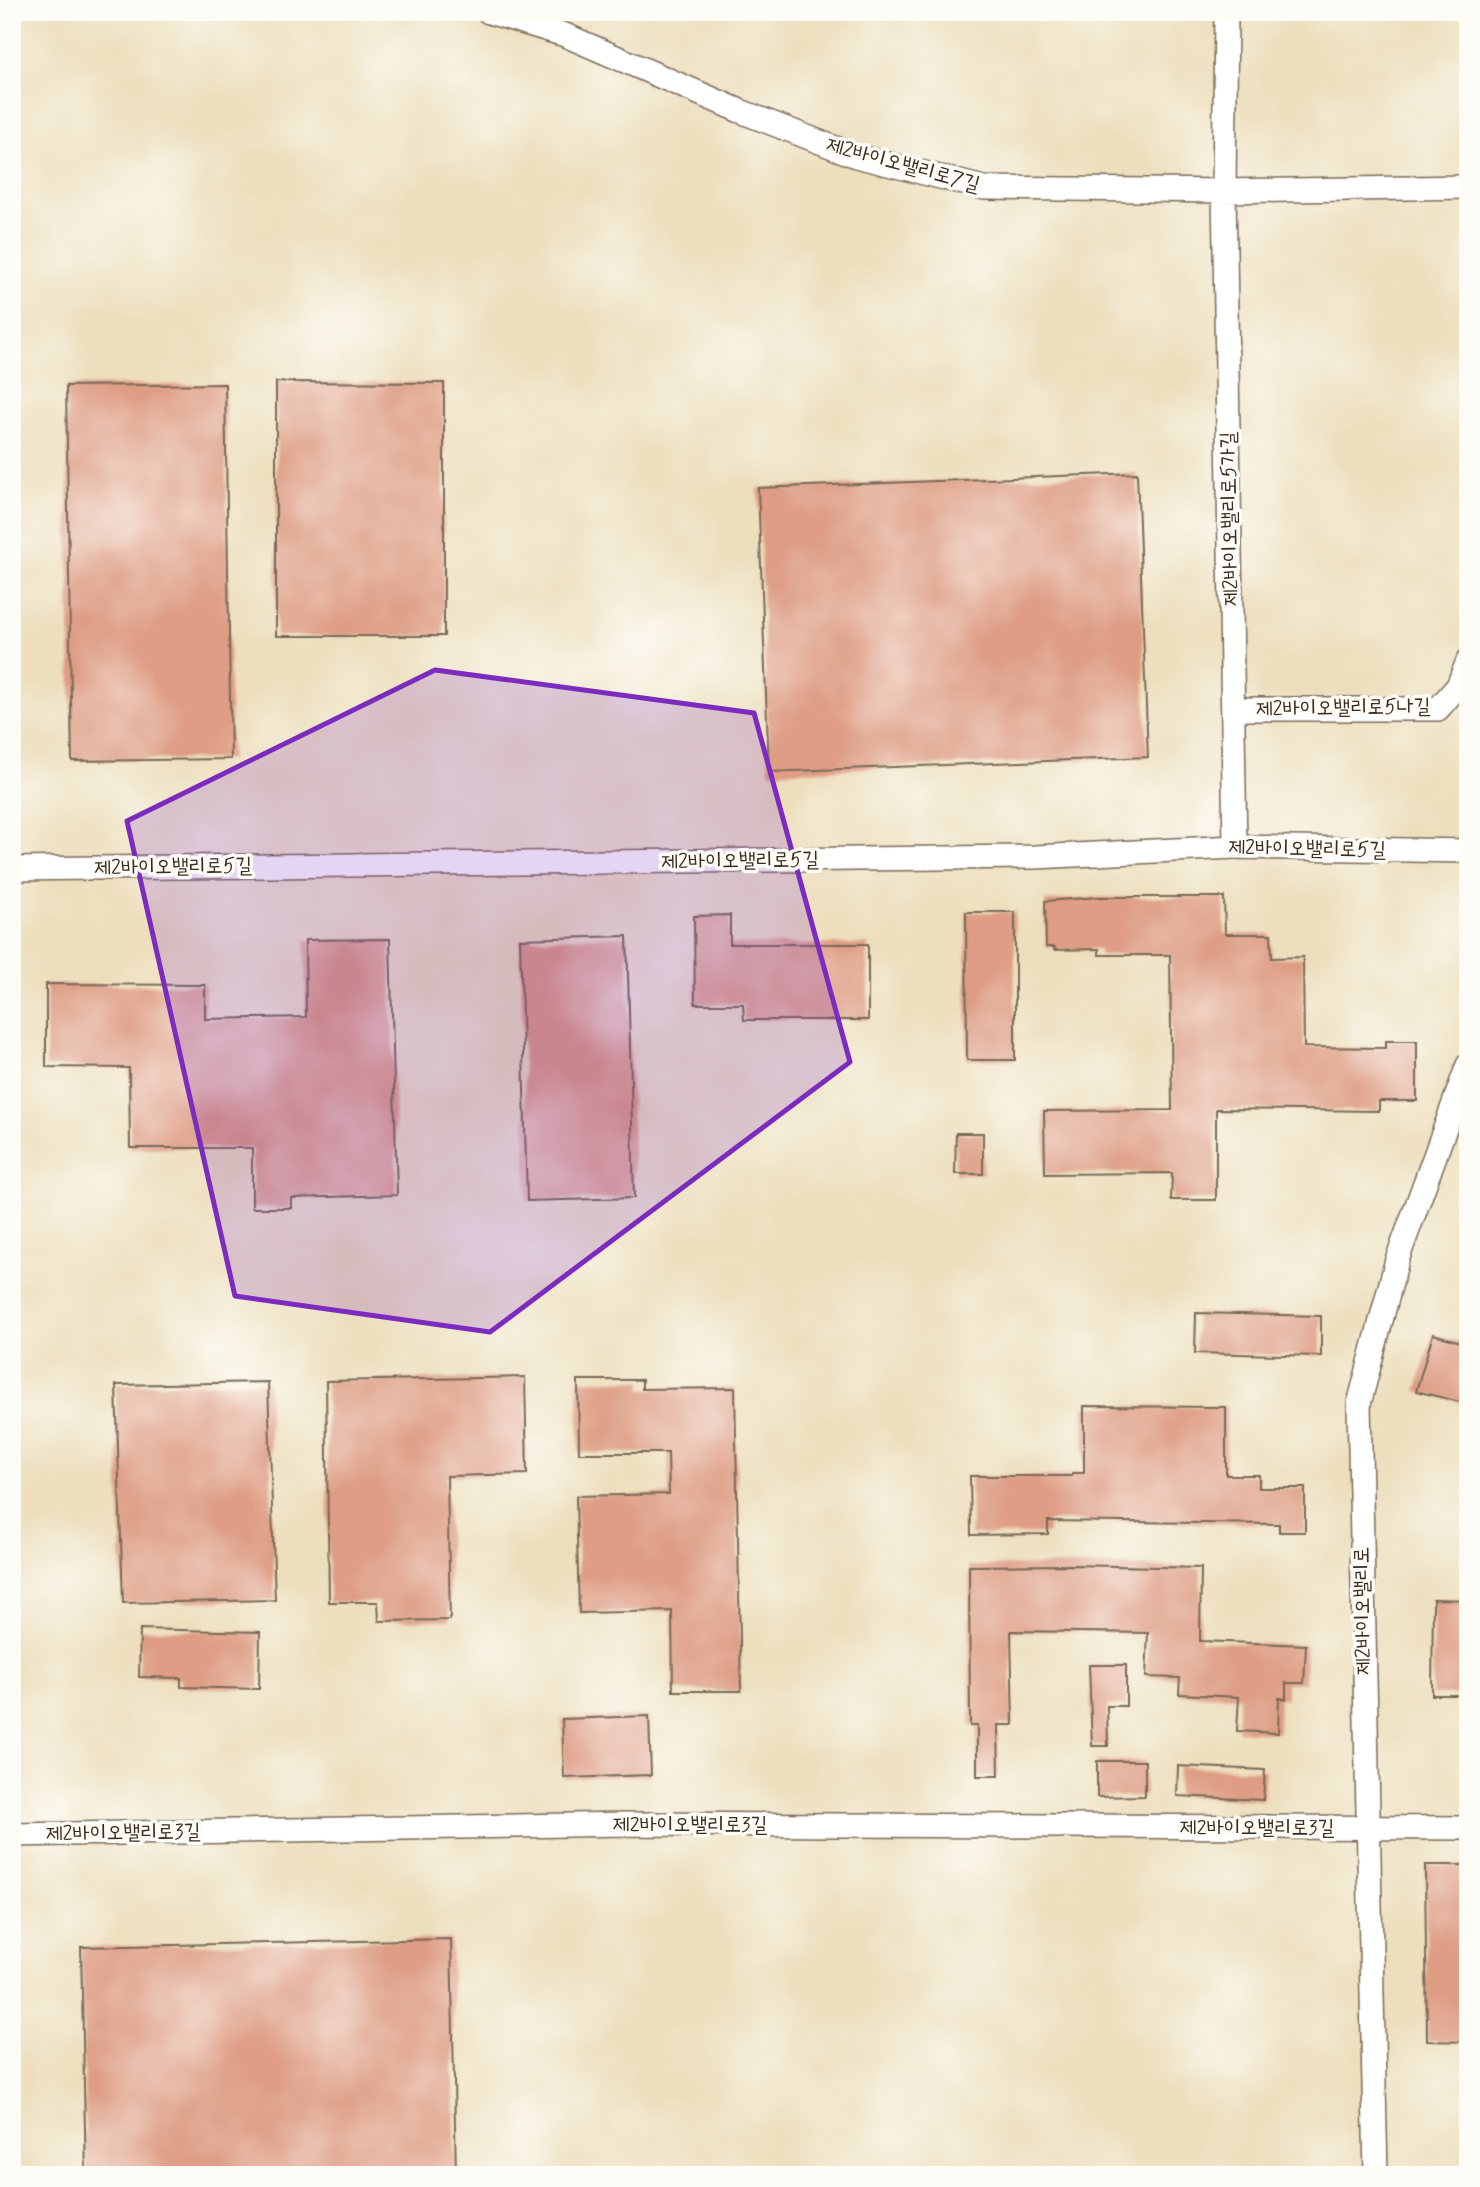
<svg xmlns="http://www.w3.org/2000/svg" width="1480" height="2187" viewBox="0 0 1480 2187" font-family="Mynerve,'Poor Story',sans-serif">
<rect width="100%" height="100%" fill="#fdfcf7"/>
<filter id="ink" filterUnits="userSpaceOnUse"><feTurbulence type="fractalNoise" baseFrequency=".0143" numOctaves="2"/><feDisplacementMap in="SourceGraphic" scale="14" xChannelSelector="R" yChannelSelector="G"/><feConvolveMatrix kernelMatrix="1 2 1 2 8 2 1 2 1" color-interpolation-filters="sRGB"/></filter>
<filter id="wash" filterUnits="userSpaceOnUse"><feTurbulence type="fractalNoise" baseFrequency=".00686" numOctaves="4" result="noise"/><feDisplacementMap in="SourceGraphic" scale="28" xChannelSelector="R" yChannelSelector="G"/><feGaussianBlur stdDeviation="1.57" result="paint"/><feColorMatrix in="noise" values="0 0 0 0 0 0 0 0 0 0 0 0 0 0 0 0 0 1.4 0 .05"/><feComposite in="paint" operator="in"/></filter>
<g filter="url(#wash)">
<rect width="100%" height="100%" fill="#eddfbd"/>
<g id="blocks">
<path fill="#de9d84" d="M276 382 444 383V636H276Z
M225 384 231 759 72 761 66 386Z
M1137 473 1148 757 769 772 758 488Z
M1098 897H1224L1225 934H1271L1272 958 1303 957 1304 1047 1386 1048V1041H1417V1101H1379V1111L1216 1109V1200H1171L1172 1173 1045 1174 1044 1111 1172 1110 1170 955H1099V949L1054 950 1055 947H1046L1045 901Z
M966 912H1015V1060H967Z
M730 915V944H868V1020H744L743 1004H695L694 916Z
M627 936 634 1198 527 1201 520 939Z
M390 939 397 1195 291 1198V1208H252V1148H130L129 1068 46 1067V984L205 985V1019L306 1017 305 940Z
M956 1133H983V1174H955Z
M1196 1313 1321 1316V1356L1195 1353Z
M1433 1334 1468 1344V1404L1416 1391Z
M525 1377 527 1474 447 1476 450 1620 379 1621 378 1602H329L326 1381Z
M578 1380H642V1389L735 1388 741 1691H673L672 1611 579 1613 576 1496 669 1494 668 1453H579Z
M268 1382 275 1600 123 1603 116 1385Z
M1084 1406 1226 1407V1475H1259V1488H1305V1532H1279V1524L1048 1521V1534L971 1535 970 1476H1072V1473H1084Z
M1072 1565 1201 1568 1200 1641 1306 1645 1304 1683H1286V1699L1279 1698 1278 1733 1237 1731 1239 1697 1179 1694 1180 1678 1146 1677 1148 1633 1011 1631 1013 1725H998L999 1776H977V1726H970L969 1566Z
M1433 1599 1468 1600V1695H1432Z
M140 1629 260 1632 259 1689 181 1687V1678L139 1677Z
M1089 1665H1126V1706H1107L1108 1746H1092Z
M649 1716 651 1775 564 1778 562 1719Z
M1097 1761H1145V1796L1097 1797Z
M1178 1766 1265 1770 1263 1800 1177 1796Z
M1425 1865H1468V2042L1427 2041Z
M451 1939 456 2175H86L81 1947Z"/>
</g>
</g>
<g filter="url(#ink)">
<use href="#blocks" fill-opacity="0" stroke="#796956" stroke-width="2"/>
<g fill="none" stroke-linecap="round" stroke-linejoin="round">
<defs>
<path id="minor" d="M489 12 565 35 740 111 856 156 984 188 1224 191 1468 187
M1226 12 1224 191 1235 847
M1233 709H1438L1458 686 1468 661
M12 869 1035 857 1235 847 1468 851
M12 1835 626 1824 1468 1828
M1376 2175 1359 1404 1397 1260 1468 1065"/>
</defs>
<use href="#minor" stroke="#796956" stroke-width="26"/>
<use href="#minor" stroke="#fff" stroke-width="23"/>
</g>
</g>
<path fill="#7b2cbf" fill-opacity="0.2" stroke="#7b2cbf" stroke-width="5" stroke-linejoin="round" d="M435 670 754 713 850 1062 490 1332 235 1296 127 821Z"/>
<g text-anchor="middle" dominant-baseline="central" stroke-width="7" stroke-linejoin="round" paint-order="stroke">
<g font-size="21" fill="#3b2a1e" stroke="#fdfcf7">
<text transform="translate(903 165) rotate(15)">제2바이오밸리로7길</text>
<text transform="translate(1230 519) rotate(-91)">제2바이오밸리로5가길</text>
<text transform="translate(1343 708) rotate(-1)">제2바이오밸리로5나길</text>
<text transform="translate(1307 849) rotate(1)">제2바이오밸리로5길</text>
<text transform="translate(740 861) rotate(-1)">제2바이오밸리로5길</text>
<text transform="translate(173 867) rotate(-1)">제2바이오밸리로5길</text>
<text transform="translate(1363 1611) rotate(-91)">제2바이오밸리로</text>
<text x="690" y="1825">제2바이오밸리로3길</text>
<text x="1257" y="1828">제2바이오밸리로3길</text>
<text transform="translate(123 1833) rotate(-1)">제2바이오밸리로3길</text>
</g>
</g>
<rect width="1480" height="2187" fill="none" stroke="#fdfcf7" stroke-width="42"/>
</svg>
